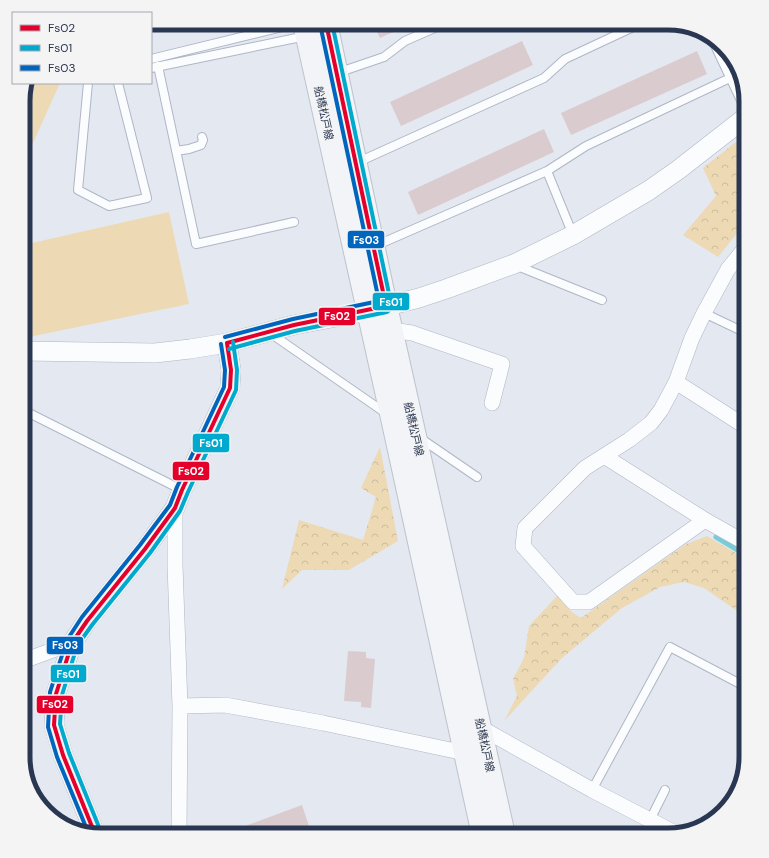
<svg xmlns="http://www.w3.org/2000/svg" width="769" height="858" viewBox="0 0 769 858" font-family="'DM Sans','Noto Sans JP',sans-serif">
<defs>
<pattern id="forest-crowns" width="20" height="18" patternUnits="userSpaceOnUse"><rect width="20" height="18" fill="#eddab5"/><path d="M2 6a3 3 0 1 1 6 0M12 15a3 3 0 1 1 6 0" fill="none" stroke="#cbbc9e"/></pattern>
</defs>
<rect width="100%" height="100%" fill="#e4e8f0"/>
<path fill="#eddab5" d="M27 83H60L23 165V96Z
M169 212 189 304 29 337 23 311V245Z"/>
<path fill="url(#forest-crowns)" d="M746 134V222L718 257 683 235 716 196 703 168Z
M380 447 398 541 349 570H302L282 589 299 520 363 540 376 497 361 488Z
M707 536 746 559V617L704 588 684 582 660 587 622 608 562 658 504 721 517 696 513 679 524 658 529 626 557 596 573 613 581 618 686 544Z"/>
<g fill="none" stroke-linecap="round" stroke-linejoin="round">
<path stroke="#78cdd7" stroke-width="5" d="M716 537 746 555"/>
</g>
<path fill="#dacbce" d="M151 23H172V24L151 28Z
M373 23H413L380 38Z
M522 41 533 65 401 126 390 102Z
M697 51 707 74 571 135 561 113Z
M544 129 554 152 418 215 408 192Z
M348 651 366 652V658L375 659 371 708 361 707V702L344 701Z
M302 805 312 835H221Z"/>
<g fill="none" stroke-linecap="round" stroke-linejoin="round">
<defs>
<path id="service" d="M712 39 746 111
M151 59 299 23
M158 66 196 244 294 222
M151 68 306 36
M337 73 384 57 405 41 446 23
M88 83 78 190 109 206 147 198 118 83
M176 151 189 149 201 145 203 140 202 137
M356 163 544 78 565 59 642 23
M547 171 573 235
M375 246 547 171 586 146 730 78
M515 265 602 300
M704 313 746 333
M270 333 387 414
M23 410 182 490
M420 438 477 477
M592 790 670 647 746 687
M650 820 665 790"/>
<path id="minor" d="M392 330 412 333 502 364 492 403
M676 382 746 427
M604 456 705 520 746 543
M175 508V565L180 706 179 835
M705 520 589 602H573L523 546 525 528 585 468 629 440 651 423 661 410 676 382 692 338 704 313 728 269 746 247
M23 661 72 643
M180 706 225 705 323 723 465 753
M481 728 592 790 675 833"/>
<path id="tertiary" d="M23 351 155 353 190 349 227 343 294 325 368 311 419 298 446 289 514 264 573 235 648 191 678 170 746 117
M95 834 63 755 54 725 56 694 72 643 87 621 145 549 175 508 182 490 230 388 231 370 227 343"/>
<path id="primary" d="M304 23 392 418 483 835
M326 23 386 306 504 835"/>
</defs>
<use href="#service" stroke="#afb6c6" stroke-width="10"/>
<use href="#minor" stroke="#afb6c6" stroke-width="16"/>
<use href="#tertiary" stroke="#afb6c6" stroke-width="20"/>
<use href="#primary" stroke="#bcc2cc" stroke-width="24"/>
<use href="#service" stroke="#fbfcfd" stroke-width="8"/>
<use href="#minor" stroke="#fbfcfd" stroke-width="15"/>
<use href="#tertiary" stroke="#fbfcfd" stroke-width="19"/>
<use href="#primary" stroke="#f2f4f8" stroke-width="22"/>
<defs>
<path id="bus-1" d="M227 343 294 325 386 306 326 23
M95 834 63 755 54 725 56 694 72 643 87 621 145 549 175 508 182 490 230 388 231 370 227 343"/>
<path id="bus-2" d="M229 349 295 331 387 312 392 308 332 23
M101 832 69 753 60 724 62 695 77 646 92 625 150 553 180 511 188 492 236 390 237 370 233 342"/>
<path id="bus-3" d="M225 337 293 319 379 301 320 24
M88 832 57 757 48 727 50 692 67 640 82 617 140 545 170 505 177 487 224 387 225 370 221 344"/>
</defs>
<use href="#bus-1" stroke="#f4f4f4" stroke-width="7"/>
<use href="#bus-2" stroke="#f4f4f4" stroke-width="7"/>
<use href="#bus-3" stroke="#f4f4f4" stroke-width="7"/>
<use href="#bus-1" stroke="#e4002b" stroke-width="4"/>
<use href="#bus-2" stroke="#00a9ce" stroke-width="4"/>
<use href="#bus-3" stroke="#0065bd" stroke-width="4"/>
</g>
<g text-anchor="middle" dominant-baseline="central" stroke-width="3" stroke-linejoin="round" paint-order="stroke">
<g font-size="11" fill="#2a3752" stroke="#f4f4f4">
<text transform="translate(324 113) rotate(78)">船橋松戸線</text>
<text transform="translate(414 429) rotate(77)">船橋松戸線</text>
<text transform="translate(485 745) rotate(78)">船橋松戸線</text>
</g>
</g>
<path d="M0 0H769V858H0ZM101 30H668A71 71 0 0 1 739 101V757A71 71 0 0 1 668 828H101A71 71 0 0 1 30 757V101A71 71 0 0 1 101 30Z" fill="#f4f4f4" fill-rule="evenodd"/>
<path fill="none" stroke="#2a3752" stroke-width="5" d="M101 30H668A71 71 0 0 1 739 101V757A71 71 0 0 1 668 828H101A71 71 0 0 1 30 757V101A71 71 0 0 1 101 30Z"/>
<g stroke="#f4f4f4" stroke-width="1.5">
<rect x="347" y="230" width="38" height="19" rx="4" fill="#0065bd"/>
<rect x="372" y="292" width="38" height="19" rx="4" fill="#00a9ce"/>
<rect x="318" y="307" width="38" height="19" rx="4" fill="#e4002b"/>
<rect x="192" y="433" width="38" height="20" rx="4" fill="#00a9ce"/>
<rect x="172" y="461" width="38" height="20" rx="4" fill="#e4002b"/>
<rect x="46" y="636" width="38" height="19" rx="4" fill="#0065bd"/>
<rect x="50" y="664" width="37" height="19" rx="4" fill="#00a9ce"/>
<rect x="36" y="695" width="38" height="19" rx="4" fill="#e4002b"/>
</g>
<g font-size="11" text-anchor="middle" font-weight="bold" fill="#fff">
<text x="366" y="244">Fs03</text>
<text x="391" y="306">Fs01</text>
<text x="337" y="320">Fs02</text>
<text x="211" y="447">Fs01</text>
<text x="191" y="475">Fs02</text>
<text x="65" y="649">Fs03</text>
<text x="68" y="678">Fs01</text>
<text x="55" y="708">Fs02</text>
</g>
<rect x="12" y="12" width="140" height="72" fill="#f4f4f4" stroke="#a3a8b3"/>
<rect x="20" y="25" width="20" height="6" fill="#e4002b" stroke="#a3a8b3"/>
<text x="48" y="32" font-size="12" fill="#2a3752">Fs02</text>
<rect x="20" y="45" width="20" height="6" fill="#00a9ce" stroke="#a3a8b3"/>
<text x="48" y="52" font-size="12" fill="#2a3752">Fs01</text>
<rect x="20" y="65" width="20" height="6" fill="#0065bd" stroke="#a3a8b3"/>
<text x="48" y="72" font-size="12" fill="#2a3752">Fs03</text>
</svg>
